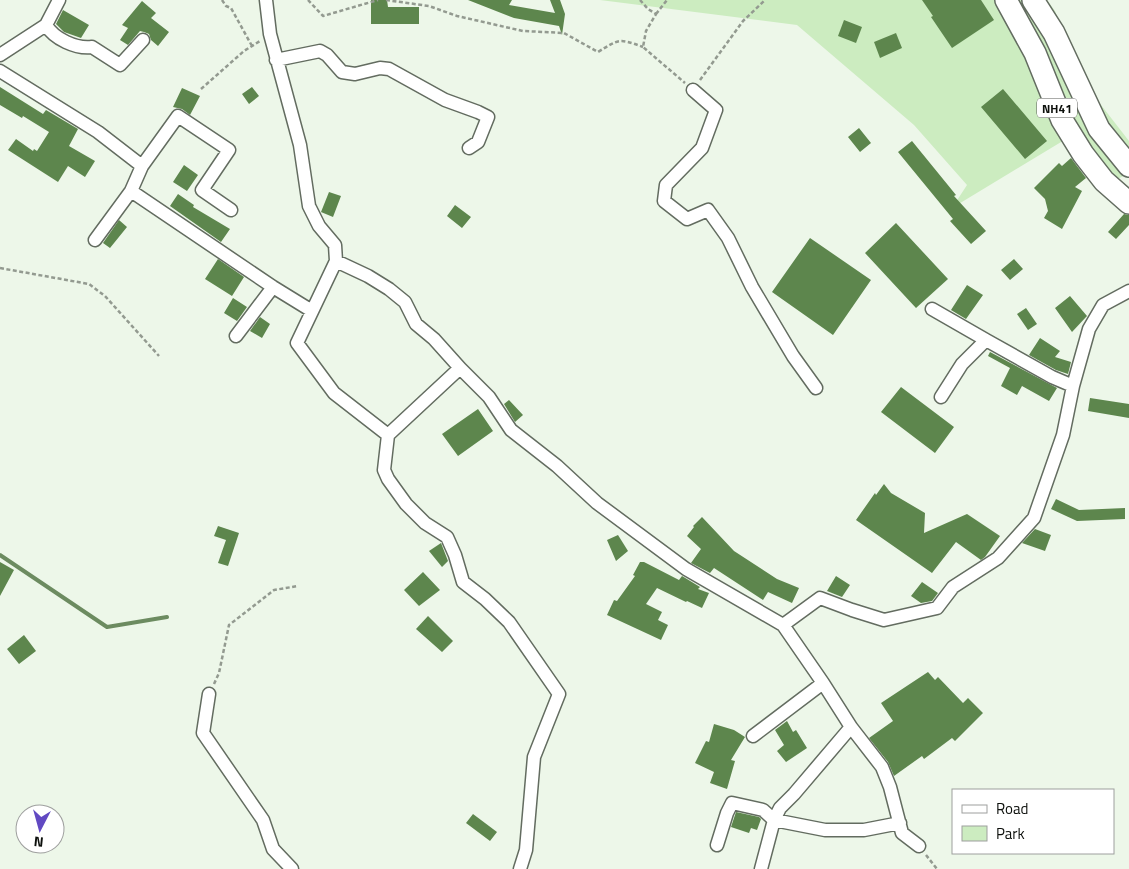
<svg xmlns="http://www.w3.org/2000/svg" width="1129" height="869" viewBox="0 0 1129 869" font-family="'Titillium Web',sans-serif">
<rect width="100%" height="100%" fill="#edf7e9"/>
<path fill="#ccecc0" d="M600 0H1047L1055 11 1084 83 1129 141V173L1110 183 1071 136 952 208 967 185 914 125 797 25Z"/>
<g fill="none" stroke-linecap="round" stroke-linejoin="round">
<path stroke="#6c8b60" stroke-width="4" d="M0 555 107 627 167 617"/>
</g>
<path fill="#5d864d" d="M371 0H387L388 7H419V24H371Z
M468 0H512L509 5 555 13 550 0H560L565 14 562 35 559 26 514 18Z
M922 0H981L994 20 952 48 931 17 933 16Z
M142 1 156 13 151 18 169 32 158 46 151 40 149 34 144 32 140 31 128 45 120 40 128 28 122 25Z
M63 10 89 25 81 38 64 32 56 24Z
M844 20 862 27 856 43 838 36Z
M896 33 902 48 880 58 874 42Z
M0 87 43 114 46 110 78 129 69 146 95 161 85 177 68 166 58 182 8 150 16 139 33 151 34 149 37 151 49 132 23 116 22 118 0 105Z
M252 87 259 96 249 104 242 94Z
M182 88 200 96 190 115 182 109 173 107Z
M1003 89 1047 141 1025 159 981 107Z
M859 128 871 143 860 152 848 137Z
M912 141 956 195 954 196 986 231 971 244 950 221 953 219 898 152Z
M1071 158 1086 178 1075 187 1082 191 1062 229 1044 218 1048 211 1045 199 1034 188 1059 163 1062 166Z
M184 165 198 175 187 191 173 182Z
M329 192 341 196 333 217 321 212Z
M178 194 194 205 193 207 230 229 221 242 170 206Z
M455 205 471 217 462 228 447 216Z
M1124 214 1129 215V225L1116 239 1108 232Z
M119 220 127 227 110 248 103 243Z
M896 223 948 279 916 308 865 253Z
M810 238 871 280 833 335 772 292Z
M218 259 244 277 232 296 205 279Z
M1014 259 1023 269 1010 280 1001 270Z
M967 285 983 295 966 319 951 310Z
M1070 296 1087 316 1072 332 1055 308Z
M233 298 247 307 237 321 224 313Z
M1026 308 1037 324 1028 330 1017 314Z
M260 317 270 324 262 338 250 331Z
M1040 338 1060 351 1055 357 1071 362 1068 374 1056 370 1029 355Z
M990 352 1057 388 1049 401 1022 386 1017 395 1001 386 1010 368 988 356Z
M901 387 954 427 935 453 881 412Z
M1090 398 1129 404V418L1088 411Z
M509 400 523 415 515 422 504 404Z
M478 409 493 431 458 456 442 434Z
M884 484 891 493 925 513 924 533 967 514 1000 536 985 557 981 560 956 542 932 573 856 520 875 493 876 495Z
M1056 499 1079 510 1125 508V519L1077 521 1051 509Z
M702 517 734 551 777 579 799 588 792 603 768 592 763 600 714 568 710 573 691 563 701 549 687 536 694 527 693 526Z
M218 526 239 533 228 566 218 563 226 540 214 536Z
M1035 529 1051 535 1045 551 1022 543Z
M618 535 628 551 616 561 607 540Z
M441 543 448 561 442 567 429 551Z
M0 562 14 570 0 596Z
M640 562H644L679 580 682 576 700 587 698 589 709 593 702 608 687 601 686 602 657 588 646 604 662 612 658 620 668 625 661 640 607 615 614 600 617 601 635 576 633 575Z
M423 572 440 590 419 606 404 590Z
M836 576 850 585 842 597 827 591Z
M922 582 938 593 932 601 921 603 911 596Z
M428 616 453 641 442 652 416 629Z
M24 635 36 651 19 664 7 649Z
M928 672 935 680 938 677 963 703 968 698 983 713 955 741 952 738 924 759 922 756 894 776 888 762 869 738 893 721 881 703Z
M787 721 793 732 796 730 807 748 786 762 777 751 784 745 775 730Z
M714 724 734 730 745 737 731 760 735 761 727 789 710 783 714 772 695 763 706 741 709 742Z
M736 812 759 817 761 819 757 830 751 828 749 833 731 827Z
M473 814 497 832 490 841 466 823Z"/>
<g fill="none" stroke-linecap="round" stroke-linejoin="round">
<defs>
<path id="minor" d="M266 0 270 34 300 145 309 206 319 226 335 245 336 261 297 343 334 393 388 435 384 470 388 479 406 504 425 523 447 537 455 555 463 582 485 599 509 622 559 694 534 757 526 850 520 869
M46 25C54 39 76 49 92 47L120 65 143 40
M0 55 46 25 59 0
M276 60 320 51 327 55 342 72 355 74 380 68 389 69 445 100 478 112 488 117 478 142 469 148
M0 71 98 132 142 166 131 191 273 287 312 311
M693 90 716 110 702 148 666 185 664 201 687 219 708 210 728 238 752 287 793 356 816 388
M142 166 178 116 229 150 202 190 231 210
M95 240 131 191
M336 261 368 276 389 289 405 302 416 324 434 339 460 368
M932 309 986 340
M236 336 273 287
M941 397 962 364 986 340 1052 377 1073 386
M388 435 460 368 489 397 511 430 557 466 597 503 686 569 783 625 823 683 851 727 794 794 780 808 774 820 761 869
M783 625 820 598 852 610 884 620 937 608 953 587 998 558 1034 518 1063 435 1073 386 1089 329 1103 305 1129 291
M209 694 203 733 263 820 273 849 292 869
M851 727 882 767 890 787 902 833 919 846
M753 736 823 683
M717 845 727 813 732 803 763 810 774 820 825 830H864L900 823"/>
<path id="trunk" d="M1006 0 1035 53 1062 120 1083 154 1104 181 1129 203
M1033 0 1054 33 1099 129 1129 166"/>
</defs>
<use href="#minor" stroke="#636c60" stroke-width="15"/>
<use href="#trunk" stroke="#636c60" stroke-width="24"/>
<path stroke="#939a90" stroke-width="2.5" stroke-dasharray="4 2.5" stroke-linecap="butt" d="M222 0 226 6 231 8 252 46
M308 0 323 16 378 0
M386 0 429 6 457 16 523 31 564 33 598 52C619 39 619 38 643 47
M640 0 648 9 656 14 646 31 643 47 685 83
M656 14 667 0
M700 80 743 21 765 0
M201 89 244 51 260 41
M0 268 89 284 105 296 159 356
M214 684 219 673 229 625 274 590 298 586
M926 855 937 869"/>
<use href="#minor" stroke="#fff" stroke-width="12"/>
<use href="#trunk" stroke="#fff" stroke-width="21"/>
</g>
<g text-anchor="middle" dominant-baseline="central" stroke-width="5" stroke-linejoin="round" paint-order="stroke">
<rect fill="#fff" stroke="#565855" stroke-width="1" x="1037" y="98.5" width="40" height="19" rx="4"/>
<g font-size="12" font-weight="bold" fill="#0d100c">
<text x="1057" y="108">NH41</text>
</g>
</g>
<rect x="952" y="789" width="162" height="65" fill="#ffffff" stroke="#9e9f9e"/>
<rect x="962" y="805" width="25" height="8" fill="#ffffff" stroke="#9e9f9e"/>
<text x="996" y="814" font-size="15" fill="#0d100c">Road</text>
<rect x="962" y="826" width="25" height="15" fill="#ccecc0" stroke="#9e9f9e"/>
<text x="996" y="839" font-size="15" fill="#0d100c">Park</text>
<g transform="translate(40 829) rotate(186)"><circle r="24" fill="#ffffff" stroke="#9e9f9e"/>
<path d="M0-4L9 19L0 12L-9 19Z" fill="#6149c2"/>
<text y="-8" font-size="14" font-weight="bold" text-anchor="middle" fill="#0d100c">N</text>
</g>
</svg>
